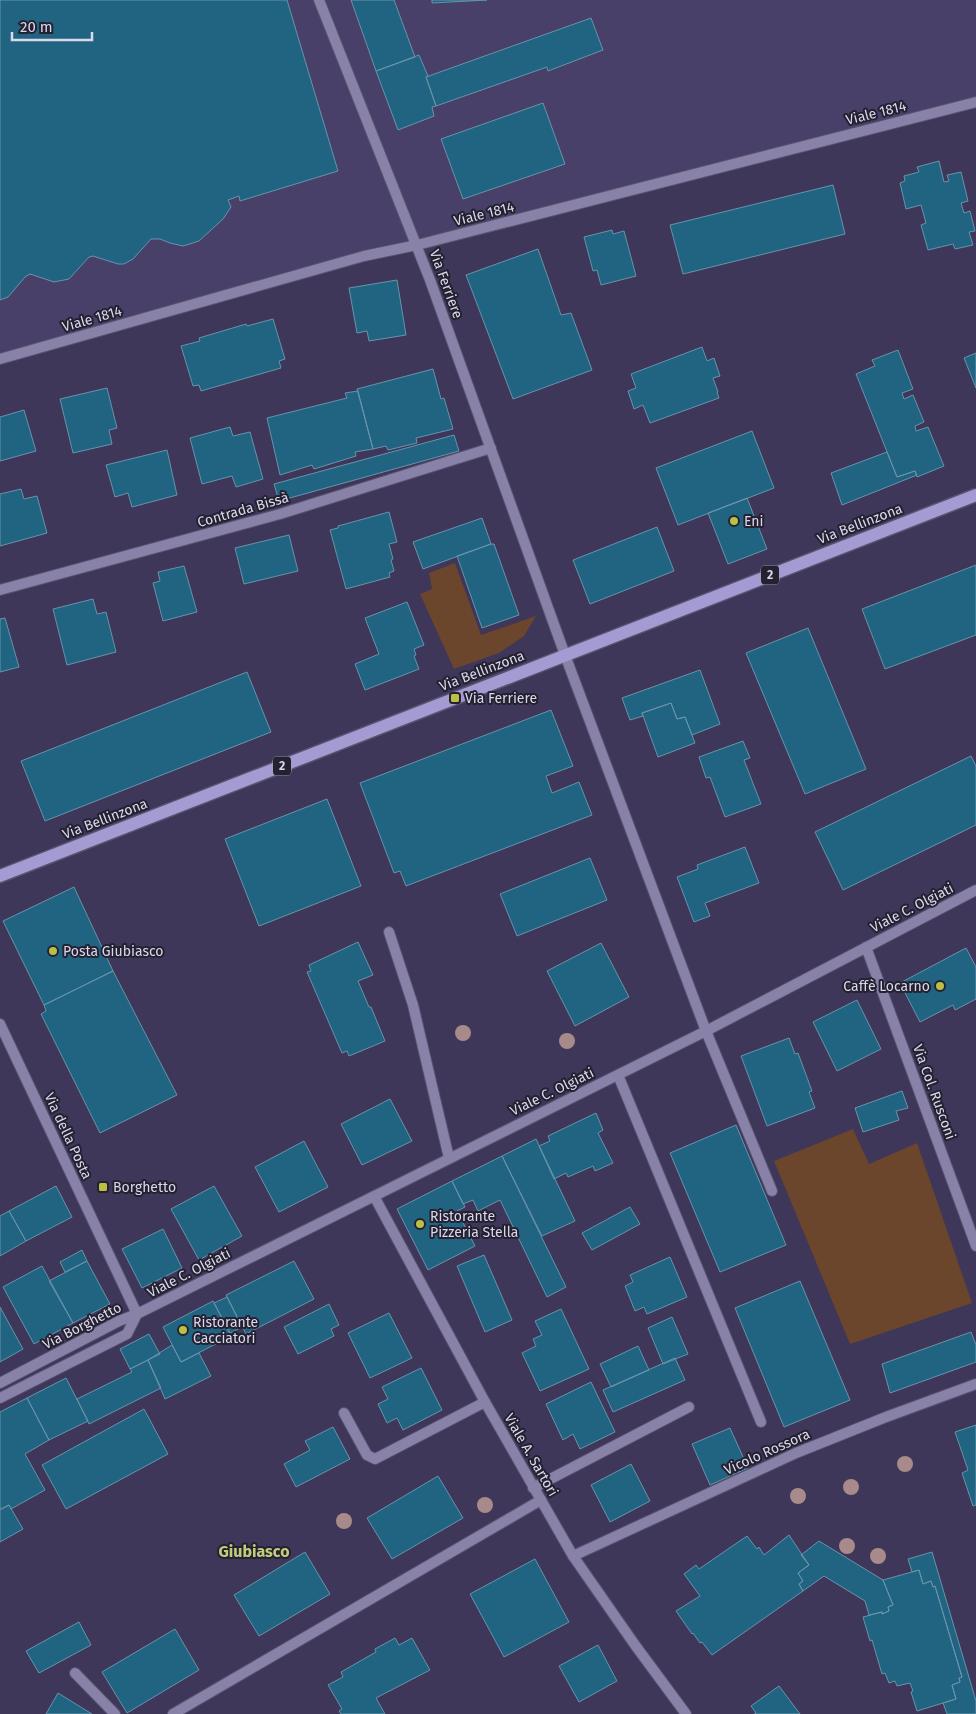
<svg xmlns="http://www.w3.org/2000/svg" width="976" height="1714" viewBox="0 0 976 1714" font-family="'Fira Sans',sans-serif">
<rect width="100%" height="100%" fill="#3e3759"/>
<path fill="#484069" d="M0 0H976V102L417 245 0 359Z"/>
<path fill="#6b452c" d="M455 563 481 635 536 616 524 636 499 653 454 669 420 594 432 589 429 573Z
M853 1129 869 1164 917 1143 972 1303 850 1344 774 1161Z"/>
<path fill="#216482" stroke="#6893aa" d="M0 0H287L338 171 240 201 239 196 228 200 231 207 223 219 199 241 183 246 170 243 160 239H151L133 259 124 264H118L93 256 89 257 69 279 54 282 30 274 25 277 8 297 0 300Z
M351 0H394L415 57 376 71Z
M432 0H487L432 3Z
M591 18 603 50 548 71 547 67 436 106 426 77Z
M419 55 428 76 426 77 436 106 432 107 434 116 398 130 376 71Z
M543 103 565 164 463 199 441 139Z
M939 161 944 182 949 181 947 175 961 172 968 201 961 203 964 213 970 211 975 231 969 232 973 245 955 249 953 244 928 250 921 225 926 223 921 205 906 209 900 183 905 181 904 176 919 172 917 167Z
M833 185 845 234 683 274 670 225Z
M612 230 613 234 624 231 636 276 601 285 597 270 593 271 584 237Z
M538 249 561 315 571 313 592 370 513 399 466 275Z
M397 280 406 335 369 341 367 331 357 333 349 288Z
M273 319 285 359 279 361 281 368 201 391 199 385 193 386 181 346 200 341 199 338 246 324 247 326Z
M702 347 707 361 714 358 720 376 713 378 718 392H717L719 398 650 423 643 405 634 409 628 391 636 388 631 374Z
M898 350 913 389 902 393 904 399 913 395 924 422 915 426 916 431 928 427 944 466 917 477 915 471 897 477 856 374 875 366 872 360Z
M976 353V388L964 358Z
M433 369 441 399 444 398 453 429 416 438 417 443 388 450 386 446 373 449 357 389Z
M107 388 117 428 109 430 112 444 73 453 60 399Z
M358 391 373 449 355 452 356 456 314 469 312 465 280 475 267 418 347 398 345 393Z
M24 410 36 451 0 461V417Z
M230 427 233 436 250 432 263 479 236 487 232 476 202 484 190 438Z
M752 431 774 488 678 525 656 468Z
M454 435 459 451 279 501 274 484Z
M167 450 177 495 132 507 128 493 115 497 106 465Z
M887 452 897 477 915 471 917 475 842 505 831 473Z
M21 489 24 499 37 496 47 533 0 546V494Z
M747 498 767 549 728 564 708 513Z
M389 512 397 542 389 544 393 559 391 560 394 571 389 573 390 577 346 589 330 530 338 528V526Z
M482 518 491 544 423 569 413 542Z
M657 527 674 571 590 604 573 560Z
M289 535 298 571 244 584 235 548Z
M491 544H494L519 615 482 628 457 556Z
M976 565V635L885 669 862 609Z
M184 566 197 612 163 621 153 583 160 581 158 572Z
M93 599 97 614 106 612 116 652 67 665 53 609Z
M407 602 424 645 414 649 416 655 414 656 419 669 365 690 355 664 379 654 365 618Z
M5 618 19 667 0 672V619Z
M808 628 866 769 805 794 746 653Z
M700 670 720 724 692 735 685 717 677 719 671 703 642 713 643 716 630 720 622 698Z
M247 672 271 732 45 821 21 761Z
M671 703 677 719 685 717 695 743 658 757 642 713Z
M551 710 573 766 546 776 552 793 579 782 592 815 406 886 400 871 394 873 360 783Z
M743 741 750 758 744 760 761 804 725 817 710 777 706 778 699 757Z
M971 756 976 766V825L843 890 815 832Z
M327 799 361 886 259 926 225 839Z
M745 847 759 883 705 903 710 916 694 922 677 877 698 869 697 865Z
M590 858 607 900 517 936 500 894Z
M74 887 113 971 44 1005 3 921Z
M358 942 373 975 358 981 369 1007H371L385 1041 349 1056 347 1051 342 1053 307 972 311 971 309 965Z
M601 943 629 997 575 1026 547 971Z
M966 948 976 967V999L955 1010 953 1005 920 1022 900 983Z
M113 971 177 1095 100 1133 41 1014 46 1011 44 1005Z
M857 1000 881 1049 837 1071 813 1022Z
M789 1038 795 1054 798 1053 812 1091 809 1092 815 1108 767 1126 741 1056Z
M902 1091 908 1108 896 1111 899 1120 863 1132 855 1108Z
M390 1099 412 1141 362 1165 341 1124Z
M596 1113 603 1130 598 1133 613 1163 595 1171 593 1166 568 1177 566 1173 554 1179 539 1146 550 1141 548 1136Z
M736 1125 786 1245 720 1272 670 1153Z
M536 1139 575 1221 542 1236 502 1156Z
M304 1141 328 1187 279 1212 255 1167Z
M502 1156 566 1287 547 1297 500 1200 478 1211 473 1200 463 1204 452 1181Z
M452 1181 465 1207 457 1211 475 1246 428 1270 397 1209Z
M56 1186 72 1217 26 1241 9 1211Z
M214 1186 242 1236 199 1260 171 1209Z
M630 1207 640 1224 592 1250 582 1233Z
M9 1211 26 1241 0 1256V1216Z
M163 1229 182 1268 142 1288 122 1249Z
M82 1250 87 1261 65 1272 60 1262Z
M484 1255 512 1320 485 1332 457 1266Z
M670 1257 687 1297 647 1314 644 1307 635 1311 625 1286 633 1282 630 1275Z
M87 1261 110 1304 73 1323 49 1281Z
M294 1261 314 1299 246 1334 226 1295Z
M42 1266 73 1323 34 1344 3 1287Z
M800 1281 850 1400 784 1427 735 1308Z
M227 1297 242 1327 230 1333 214 1303Z
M213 1301 231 1336 181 1362 163 1327Z
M329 1304 339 1325 331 1329 334 1336 298 1354 284 1327Z
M0 1307 23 1349 0 1362Z
M561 1309 589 1369 540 1391 522 1353 536 1346 533 1339 542 1335 535 1321Z
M389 1313 412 1358 370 1378 348 1333Z
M672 1317 688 1354 663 1364 648 1328Z
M971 1332 976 1345V1362L890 1393 882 1364Z
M149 1334 160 1354 130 1369 120 1349Z
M172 1345 181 1362 199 1353 211 1376 165 1399 148 1360Z
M638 1346 649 1370 611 1387 600 1364Z
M675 1358 685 1380 613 1412 603 1390Z
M148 1360 161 1388 89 1424 77 1399 132 1372 130 1369Z
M421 1368 442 1410 403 1430 397 1418 387 1423 378 1404 388 1399 382 1387Z
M66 1378 88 1421 49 1440 27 1398Z
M591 1382 615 1432 580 1449 573 1434 563 1440 546 1404Z
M27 1398 49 1440 25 1454 45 1490 11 1509 9 1505 1 1509 0 1507V1412Z
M144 1409 168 1454 66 1509 42 1465Z
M976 1425V1505L973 1506 962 1473 968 1470 955 1432Z
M333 1427 350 1459 296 1487 284 1464 310 1450 305 1441Z
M730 1428 748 1468 710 1485 692 1444Z
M631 1464 650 1501 610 1522 591 1485Z
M438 1476 463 1518 392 1559 367 1518Z
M9 1505 23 1529 0 1542V1510Z
M789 1535 809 1565 798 1573 803 1581 799 1584 803 1591 712 1655 702 1642 700 1643 693 1633 692 1634 676 1611 700 1596 684 1574 696 1565 699 1569 747 1536 757 1549 759 1547 764 1555Z
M819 1541 883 1580 893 1605 888 1607 889 1611 882 1614V1612L869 1615 865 1601 824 1576 803 1591 799 1584 803 1581 798 1573 809 1565 801 1555Z
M305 1552 330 1594 259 1636 234 1595Z
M932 1552 976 1701V1714H947L943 1703 956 1699 952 1685 960 1682 959 1678 962 1677 935 1586 933 1587 931 1581 923 1584 919 1570 912 1572 908 1559Z
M535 1559 569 1622 504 1657 470 1594Z
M919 1570 923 1584 931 1581 933 1587 935 1586 962 1677 959 1678 960 1682 952 1685 956 1699 917 1711 911 1692 913 1691 910 1683 897 1686 895 1681 889 1683 885 1673 882 1674 872 1640 870 1641 863 1617 882 1612V1614L889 1611 888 1607 893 1605 883 1580Z
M79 1622 91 1645 39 1673 26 1651Z
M175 1629 199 1670 127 1713 102 1672Z
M395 1638 399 1645 412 1638 430 1670 376 1698 385 1714H341L339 1711 342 1709 328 1685 343 1677 341 1672 376 1652 375 1649Z
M598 1645 617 1681 579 1702 559 1666Z
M779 1686 800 1714H754L756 1713 751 1706Z
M58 1693 92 1714H46Z"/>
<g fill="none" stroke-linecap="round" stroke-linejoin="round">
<defs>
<path id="service" d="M389 932 413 1005 449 1158
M706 1031 772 1191
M618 1075 761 1422
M344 1413 367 1455 375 1459 485 1402
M533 1488 689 1407
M573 1556 796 1453 886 1417 976 1384
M75 1673 115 1714
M173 1714 541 1500"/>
<path id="minor" d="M319 0 430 280 565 655 706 1031
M0 359 364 256 417 245 976 102
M0 590 280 514 491 448
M866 947 976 1246
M0 1024 137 1314
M374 1196 485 1402 573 1556 635 1645 686 1714
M0 1383 119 1321 137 1314 706 1031 976 890
M0 1398 127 1334 137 1314"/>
<path id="primary" d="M0 876 976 495"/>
</defs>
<use href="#service" stroke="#58526f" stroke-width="12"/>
<use href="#minor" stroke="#58526f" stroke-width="12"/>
<use href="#primary" stroke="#58526f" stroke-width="15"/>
<use href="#service" stroke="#8881a8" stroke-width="10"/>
<use href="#minor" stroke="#8881a8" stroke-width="10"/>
<use href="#primary" stroke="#a59bd3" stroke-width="12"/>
</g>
<g fill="#a78a89">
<circle cx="463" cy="1033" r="8"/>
<circle cx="567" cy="1041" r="8"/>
<circle cx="905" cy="1464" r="8"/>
<circle cx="851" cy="1487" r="8"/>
<circle cx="798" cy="1496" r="8"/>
<circle cx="485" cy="1505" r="8"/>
<circle cx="344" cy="1521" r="8"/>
<circle cx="847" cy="1546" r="8"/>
<circle cx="878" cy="1556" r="8"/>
</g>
<g fill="#bac046" stroke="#242131" stroke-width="2">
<circle cx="734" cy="521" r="5"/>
<rect x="450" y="693" width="10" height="10" rx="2.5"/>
<circle cx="53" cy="951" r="5"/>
<circle cx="940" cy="986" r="5"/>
<rect x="98" y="1182" width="10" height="10" rx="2.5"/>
<circle cx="420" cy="1224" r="5"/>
<circle cx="183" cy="1330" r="5"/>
</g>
<g text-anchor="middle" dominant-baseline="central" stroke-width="4" stroke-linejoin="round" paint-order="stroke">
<g fill="#242131" stroke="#a4a1b5" stroke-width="1">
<rect x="761" y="565.5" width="18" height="19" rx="4"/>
<rect x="273" y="756.5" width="18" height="19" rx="4"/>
</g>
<g font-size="12" font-weight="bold" fill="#dbd8ed">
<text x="770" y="575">2</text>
<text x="282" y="766">2</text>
</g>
<g font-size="14" fill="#dbd8ed" stroke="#242131">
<text transform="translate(876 113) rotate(-14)">Viale 1814</text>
<text transform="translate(484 214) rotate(-14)">Viale 1814</text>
<text transform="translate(446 284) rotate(70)">Via Ferriere</text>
<text transform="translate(92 319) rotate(-16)">Viale 1814</text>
<text transform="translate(243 510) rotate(-16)">Contrada Bissà</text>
<text transform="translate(860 524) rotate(-21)">Via Bellinzona</text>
<text transform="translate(482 671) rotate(-21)">Via Bellinzona</text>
<text transform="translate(105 819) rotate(-21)">Via Bellinzona</text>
<text transform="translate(912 908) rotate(-27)">Viale C. Olgiati</text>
<text transform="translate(552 1092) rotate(-26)">Viale C. Olgiati</text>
<text transform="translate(934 1092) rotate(70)">Via Col. Rusconi</text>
<text transform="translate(68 1136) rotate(65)">Via della Posta</text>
<text transform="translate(189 1273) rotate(-27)">Viale C. Olgiati</text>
<text transform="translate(82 1326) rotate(-27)">Via Borghetto</text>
<text transform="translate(767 1452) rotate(-24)">Vicolo Rossora</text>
<text transform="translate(531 1455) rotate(60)">Viale A. Sartori</text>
</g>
<g font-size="14" fill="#dbd8ed" stroke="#242131" text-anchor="start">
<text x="744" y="521">Eni</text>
<text x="465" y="698">Via Ferriere</text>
<text x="63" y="951">Posta Giubiasco</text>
<text x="930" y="986" text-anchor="end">Caffè Locarno</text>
<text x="113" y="1187">Borghetto</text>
<text x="430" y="1216">Ristorante<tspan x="430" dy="16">Pizzeria Stella</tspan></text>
<text x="193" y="1322">Ristorante<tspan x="193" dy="16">Cacciatori</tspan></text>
</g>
<g font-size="16" font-weight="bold" fill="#c5cb7d" stroke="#242131">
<text x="254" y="1551">Giubiasco</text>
</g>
</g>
<path d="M12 32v8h80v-8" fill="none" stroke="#dbd8ed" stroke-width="2.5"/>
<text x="20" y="32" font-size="15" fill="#dbd8ed" stroke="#242131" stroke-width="4" paint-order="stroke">20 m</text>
</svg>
